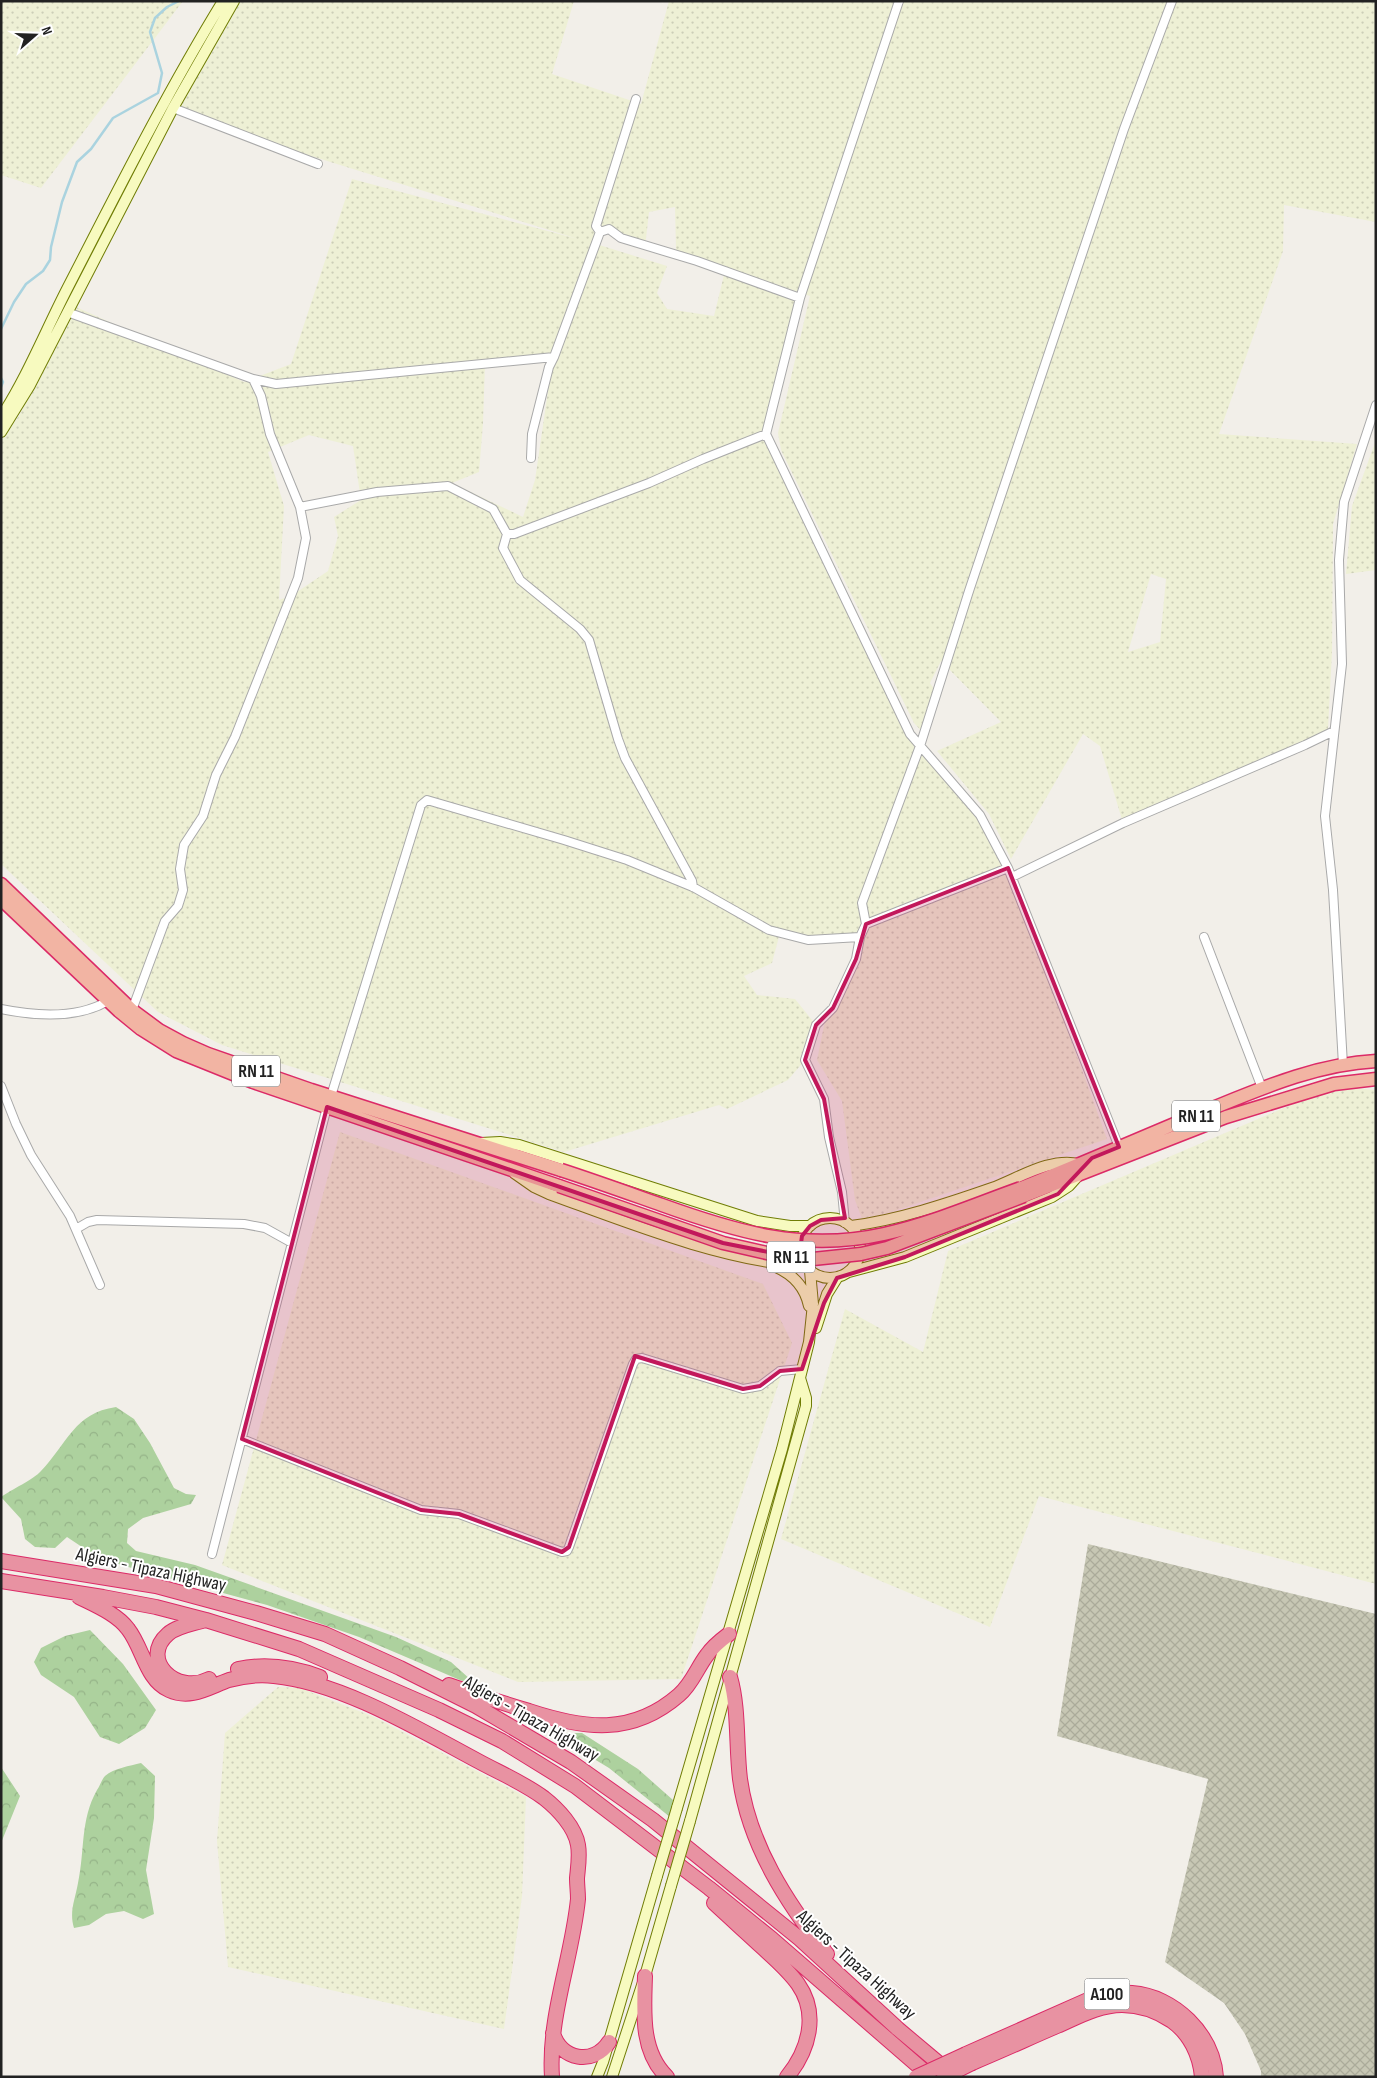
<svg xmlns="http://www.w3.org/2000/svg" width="1377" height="2078" viewBox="0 0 1377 2078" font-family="'Sofia Sans Condensed',sans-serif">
<defs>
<pattern id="construction-cross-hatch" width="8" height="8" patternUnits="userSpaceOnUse" patternTransform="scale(1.25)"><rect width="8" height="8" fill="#c7c7b4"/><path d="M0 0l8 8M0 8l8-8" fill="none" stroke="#abab9a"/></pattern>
<pattern id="farmland-dots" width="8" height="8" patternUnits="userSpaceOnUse" patternTransform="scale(1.25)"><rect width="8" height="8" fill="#eef0d5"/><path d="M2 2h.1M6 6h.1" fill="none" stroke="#ccceb7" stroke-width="1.8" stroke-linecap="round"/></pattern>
<pattern id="forest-crowns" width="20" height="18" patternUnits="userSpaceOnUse" patternTransform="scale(1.25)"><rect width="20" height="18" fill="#add19e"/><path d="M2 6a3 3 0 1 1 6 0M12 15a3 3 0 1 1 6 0" fill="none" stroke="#95b388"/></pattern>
</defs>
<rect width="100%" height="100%" fill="#f2efe9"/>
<path fill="url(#construction-cross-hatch)" d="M1088 1544 1376 1614V2077H1261V2071L1245 2034 1224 2003 1165 1962 1208 1779 1057 1736Z"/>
<path fill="url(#farmland-dots)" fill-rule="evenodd" d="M1 1H183L41 188 1 175Z
M240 1H574L552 74 641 104 669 1H1376V222L1284 205 1283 251 1219 434 1357 444 1333 524 1332 652 1328 729 1305 745 1123 823 1100 746 1083 734 1011 859 989 814 937 751 1001 722 941 661 930 683 936 692 927 737 914 723 781 450 778 433 810 296 676 250 675 207 649 212 645 247 609 229 600 232 596 244 667 266 657 293 667 309 714 316 725 271 800 298 766 435 910 734 980 815 1012 877 1107 1139 891 1212 862 1219 855 1200 842 1101 817 1060 826 1016 856 959 859 937 823 944 781 929 772 963 744 976 757 995 795 999 816 1025 805 1060 788 1080 727 1109 719 1105 564 1152 222 1045 158 1012 1 864V440L19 416 76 307 244 382 291 364 352 179 578 239 176 114ZM553 357 535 480 523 517 452 483 479 472 483 423 485 364ZM309 435 353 446 361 500 334 517 338 536 328 571 291 596 279 600 284 506 268 452ZM1151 574 1166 579 1160 642 1128 652Z
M1376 440V570L1346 574 1352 506Z
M1352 1088 1376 1090V1584L1039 1496 990 1627 781 1539 845 1309 923 1352 948 1251 1312 1096Z
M340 1132 763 1284 792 1343 681 1679 518 1682 222 1565Z
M278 1687 300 1688 374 1717 526 1797 522 1896 504 2029 228 1967 217 1841 225 1733Z"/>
<path fill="url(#forest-crowns)" d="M116 1407 134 1419 150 1443 174 1488 186 1494 196 1495 191 1504 143 1518 128 1529 127 1543 136 1551 195 1565 396 1637 451 1662 481 1689 359 1637 267 1605 121 1565 94 1555 67 1537 55 1548 35 1547 25 1539 21 1519 1 1497C11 1490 34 1479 41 1471 67 1444 74 1413 116 1407Z
M90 1630 123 1664 156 1710 145 1728 119 1744 100 1737 74 1697 41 1675 34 1662 41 1648 65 1636Z
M551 1733H582L638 1769 673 1800 670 1817 609 1768Z
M141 1763 155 1776 154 1818 146 1870 154 1914 143 1919 124 1911 106 1914 89 1925 74 1928C69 1912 75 1900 78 1883 85 1851 80 1820 97 1790 100 1786 102 1779 105 1776 114 1768 130 1766 141 1763Z
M1 1767 20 1796 1 1843Z"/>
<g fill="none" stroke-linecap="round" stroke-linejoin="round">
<path stroke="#aad3df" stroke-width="2.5" d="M1 329 14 302 26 284 43 271 50 260 51 247 62 202 77 162 91 149 113 118 158 93 162 73 150 32 155 18 167 7 179 1
M1 378 3 382 1 387"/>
<defs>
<path id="minor" d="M899 1 800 298 766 434 910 734 980 815 1008 868 1119 1147
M173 108 318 164
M600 232 596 226 636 99
M67 312 253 379 261 396 270 434 300 507 306 538 298 578 235 737 216 775 203 816 184 845 180 869 183 890 178 906 165 921 132 1010
M253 379 276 384 554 357 600 232 609 229 621 238 697 261 800 298
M531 458 532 434 549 367 554 357
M300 507 377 492 448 486 493 509 507 534 503 548 520 580 580 629 589 640 618 739 625 758 692 881 693 887
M507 534H514L649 483 703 459 766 434
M1012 877 1123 823 1305 745 1334 731
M866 924 1008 868
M1204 937 1262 1088
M1 1009C35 1016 77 1019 108 1001
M1343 1065 1333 890 1325 816 1342 664 1339 560 1344 502 1376 405
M1 1086 16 1124 31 1155 70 1216 100 1285
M331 1096 421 805 427 800 564 840 627 860 693 887 769 930 808 940 860 937
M845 1223 842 1192 829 1137 824 1099 805 1060 816 1025 833 1008 856 959 860 937 866 924 862 903 920 746 969 591 1124 129 1172 1
M76 1229 88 1222 97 1220 244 1224 265 1228 292 1243
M242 1439 421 1510 459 1514 562 1552 567 1551 569 1547 633 1364 636 1359 642 1358 743 1389 760 1386 780 1371 802 1369
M212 1554 327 1107"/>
<path id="secondary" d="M1 417C27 377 45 332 67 289 117 192 166 94 223 1
M1 432 30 385 173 108 234 1
M481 1143 500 1142 519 1145 757 1221 790 1226H810
M514 1173 534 1187 549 1194C632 1224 717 1259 806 1267
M800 1248a30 30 0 1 1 60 0a30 30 0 1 1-60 0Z
M851 1226C898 1220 946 1204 992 1188 1019 1178 1050 1157 1079 1164
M776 1267C794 1275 805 1287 809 1306
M849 1272 905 1257 1052 1197 1069 1186 1078 1176
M816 1328 827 1294 837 1278
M677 1808 782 1449 809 1342 813 1304 810 1271
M690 1821 806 1406V1398L800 1378
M597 2077 603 2062 657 1876
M612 2077 645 1976 671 1886"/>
<path id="trunk" d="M1 884 132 1010 159 1030 183 1043 208 1054 311 1090 561 1170
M1 899 119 1011 141 1029 176 1051 253 1082 559 1186
M1021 1188C1084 1163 1145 1136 1208 1110 1262 1088 1317 1064 1376 1061
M1024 1196 1226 1117 1334 1084 1376 1079"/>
<path id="motorway" d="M1 1561 156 1586 256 1613 325 1634 400 1668 476 1706 571 1762 653 1820 800 1939 898 2029 948 2071
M1 1581 103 1597 156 1607 206 1620 299 1649 439 1710 502 1741 575 1786 709 1888 772 1939 931 2077
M79 1597C95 1605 117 1614 128 1629 143 1648 146 1680 169 1690 191 1700 209 1687 229 1680 244 1676 259 1674 274 1676 340 1682 420 1730 478 1761 500 1773 524 1783 544 1798 558 1809 575 1827 578 1845 580 1856 578 1867 577 1878 577 1885 578 1892 578 1899 572 1959 548 2016 552 2077
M205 1620C193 1624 177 1626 168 1634 139 1659 176 1696 209 1679
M238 1669C267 1663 293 1667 320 1677
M730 1677C739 1708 736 1746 740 1779 749 1845 787 1903 827 1954
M449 1685C475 1694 502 1703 529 1711 584 1729 632 1736 679 1695 692 1684 697 1668 707 1655 713 1646 721 1640 729 1634
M714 1903C730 1918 747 1933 763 1948 775 1959 788 1970 798 1984 819 2014 809 2050 787 2077
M645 1976C644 2010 640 2051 667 2077
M553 2033C560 2060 594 2066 609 2042
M966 2054 1090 1999C1104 1995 1118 1992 1132 1993 1174 1996 1213 2034 1216 2077
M972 2063C1001 2051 1029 2038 1057 2026 1078 2017 1099 2005 1122 2005 1140 2005 1157 2011 1172 2021 1190 2034 1200 2055 1202 2077"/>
</defs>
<use href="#minor" stroke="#a9a9a9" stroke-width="10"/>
<use href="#secondary" stroke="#707d05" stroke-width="12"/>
<use href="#trunk" stroke="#dc2a67" stroke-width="15"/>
<use href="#motorway" stroke="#dc2a67" stroke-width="16"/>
<use href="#minor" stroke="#fff" stroke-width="8"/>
<use href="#secondary" stroke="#f7fabf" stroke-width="10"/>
<use href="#trunk" stroke="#f2b4a3" stroke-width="12"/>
<use href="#motorway" stroke="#e892a2" stroke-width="14"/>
<defs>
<path id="secondary-bridge" d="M657 1876 677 1808
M671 1886 690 1821"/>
<path id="trunk-bridge" d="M561 1170C595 1181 628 1193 662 1205 737 1232 803 1252 884 1234 930 1224 976 1204 1021 1188
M559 1186 723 1243 771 1254 813 1259 861 1254 887 1248 1024 1196"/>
<path id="motorway-bridge" d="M916 2077 966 2054
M944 2077 972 2063"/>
</defs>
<use href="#secondary-bridge" stroke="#707d05" stroke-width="12" stroke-linecap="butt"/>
<use href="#trunk-bridge" stroke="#dc2a67" stroke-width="15" stroke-linecap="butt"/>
<use href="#motorway-bridge" stroke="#dc2a67" stroke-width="16" stroke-linecap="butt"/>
<use href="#secondary-bridge" stroke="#f7fabf" stroke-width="10"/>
<use href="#trunk-bridge" stroke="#f2b4a3" stroke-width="12"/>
<use href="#motorway-bridge" stroke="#e892a2" stroke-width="14"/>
</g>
<path fill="#c2185b" fill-opacity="0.2" stroke="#c2185b" stroke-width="4" stroke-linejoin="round" d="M1008 868 1119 1147 1092 1158 1058 1194 905 1257 837 1278 824 1303 802 1369 780 1371 760 1386 743 1389 635 1356 569 1547 562 1552 459 1514 421 1510 242 1439 327 1107 723 1243 799 1258 802 1236 810 1226 821 1220 845 1218 824 1099 805 1060 816 1025 833 1008 856 959 866 924Z"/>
<g text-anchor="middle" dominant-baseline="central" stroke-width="4" stroke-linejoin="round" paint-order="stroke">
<g fill="#fff" stroke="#646464" stroke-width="1">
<rect x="232" y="1055.5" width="48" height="31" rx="4"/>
<rect x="1172" y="1100.5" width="48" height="31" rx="4"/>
<rect x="767" y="1241.5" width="48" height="31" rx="4"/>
<rect x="1084.5" y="1978.5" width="45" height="31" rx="4"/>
</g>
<g font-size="18" font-weight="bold" fill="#222">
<text x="256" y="1071">RN 11</text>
<text x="1196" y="1116">RN 11</text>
<text x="791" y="1257">RN 11</text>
<text x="1107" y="1994">A100</text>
</g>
<g font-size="19" fill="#222" stroke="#fff">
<text transform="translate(151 1570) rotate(12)">Algiers - Tipaza Highway</text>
<text transform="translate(531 1719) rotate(30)">Algiers - Tipaza Highway</text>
<text transform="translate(856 1965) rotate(42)">Algiers - Tipaza Highway</text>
</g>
</g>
<rect width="1377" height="2078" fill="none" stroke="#222222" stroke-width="5"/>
<g transform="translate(35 35) rotate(70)" stroke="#ffffff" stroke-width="4" paint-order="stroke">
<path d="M0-4L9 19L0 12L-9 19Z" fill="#222222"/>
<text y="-8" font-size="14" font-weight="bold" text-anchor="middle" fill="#222222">N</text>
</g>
</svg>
